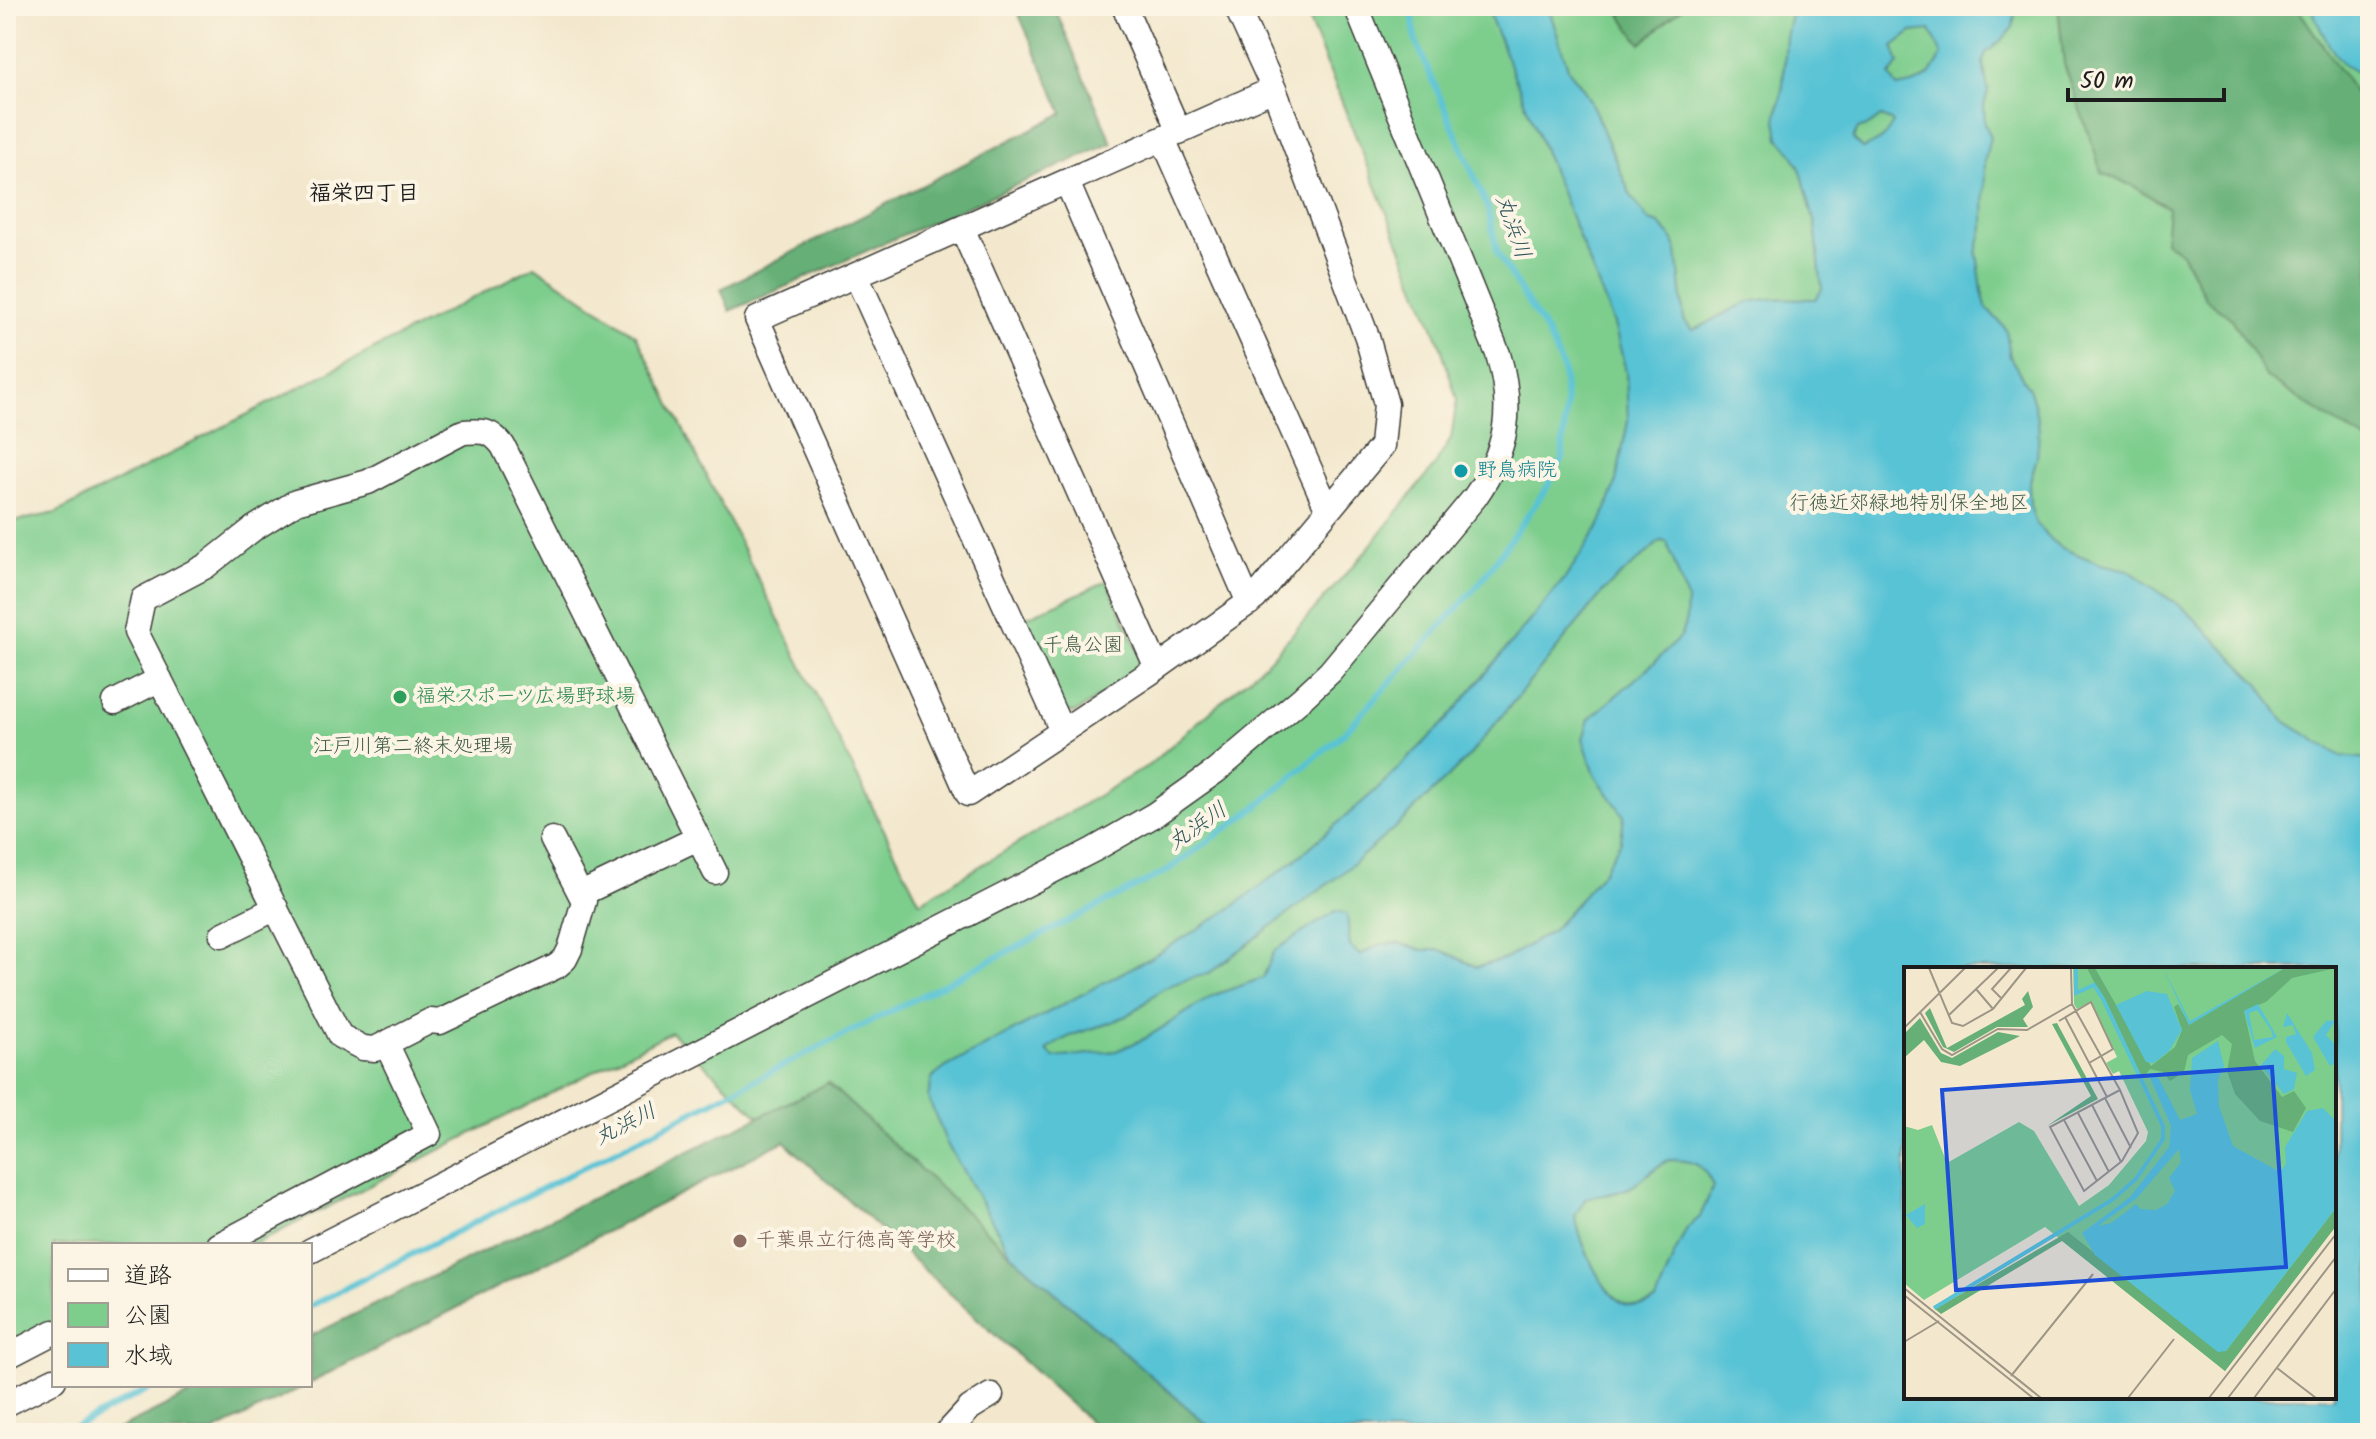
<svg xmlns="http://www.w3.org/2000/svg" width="2376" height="1439" viewBox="0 0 2376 1439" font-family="Kalam,'Klee One',sans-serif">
<rect width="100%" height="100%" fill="#fcf5e5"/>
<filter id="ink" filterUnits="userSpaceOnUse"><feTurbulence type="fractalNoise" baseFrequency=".0125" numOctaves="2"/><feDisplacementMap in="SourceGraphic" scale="16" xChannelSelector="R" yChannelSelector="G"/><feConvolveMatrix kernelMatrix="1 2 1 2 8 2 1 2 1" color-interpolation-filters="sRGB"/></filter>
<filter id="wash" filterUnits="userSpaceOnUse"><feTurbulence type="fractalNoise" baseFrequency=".006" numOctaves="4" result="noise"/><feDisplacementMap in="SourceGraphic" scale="32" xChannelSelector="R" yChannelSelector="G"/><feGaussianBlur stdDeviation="1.8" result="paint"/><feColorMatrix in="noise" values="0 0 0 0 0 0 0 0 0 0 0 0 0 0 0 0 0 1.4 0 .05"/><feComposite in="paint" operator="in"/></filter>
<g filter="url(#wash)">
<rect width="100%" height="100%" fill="#f3e8cd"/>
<path fill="#7dcd8d" stroke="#4c7454" stroke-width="2" fill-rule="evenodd" d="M1303 6H2370V1433H1102L784 1141 671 1032 253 1245H54V1346L6 1370V523L56 513 535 266 636 335 920 902 1149 765 1269 660 1362 556 1435 465 1451 438 1457 400 1440 344ZM1906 969H2334V1397H1906Z
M1107 581 1142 659 1140 670 1075 713 1060 710 1018 621Z"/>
<path fill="#66b078" stroke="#41664a" stroke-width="2" d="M1015 6H1054L1112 143 730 311 721 289 1063 113Z
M1615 6H1684L1641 44Z
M2058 6H2296L2370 115V443L2336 423 2267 378 2232 319 2206 299 2182 253 2165 241 2168 208 2135 187 2102 173 2064 64Z
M828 1083 1012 1255 1217 1433H1102L784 1141 310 1383V1336Z
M209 1385H306L212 1433H111Z"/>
<path fill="#59c3d5" stroke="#3a7078" stroke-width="2" fill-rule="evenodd" d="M1486 6H1548L1569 71 1583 88 1594 109 1630 194 1649 221 1659 224 1671 236 1677 250 1684 320 1692 330C1711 324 1726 311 1745 304 1767 296 1793 299 1816 299L1822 289 1815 224 1801 171 1793 154 1779 138 1776 120 1783 85 1786 37 1793 6H2016L2013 27 2003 39 1986 53 1983 62 1988 91 1984 106 1985 123 1990 136 1985 160 1984 223 1977 253 1982 291 1986 307 2006 329 2010 357 2029 389 2034 403 2039 430 2037 457 2029 485 2030 505 2036 524 2059 547 2101 564 2128 570 2188 612 2259 684 2283 720 2341 756 2370 759V1433H1217L1012 1255 947 1144 928 1097 932 1078 946 1067 1152 957 1227 911 1295 860 1375 791 1447 720 1566 577 1601 523 1615 486 1628 421 1626 372 1614 324ZM1930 30 1942 54C1932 78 1922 83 1897 87L1890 76 1899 63 1893 46 1912 32ZM1881 117 1893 122C1887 137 1877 144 1862 149L1853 139 1858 129 1870 125ZM1660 541 1667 542 1687 600 1686 619 1681 636 1655 662 1589 719 1583 739 1595 775 1624 816 1621 841 1603 872 1553 930 1505 959 1477 967 1441 950H1423L1398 943 1380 944 1360 955 1350 946 1347 914 1336 911 1274 951 1263 978 1214 995 1144 1039 1116 1051 1054 1058 1047 1051C1069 1030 1099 1030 1126 1016 1138 1010 1149 998 1161 990 1175 982 1192 978 1208 974L1341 874 1398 825 1447 778 1470 755 1603 592C1621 574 1642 559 1660 541ZM1906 969H2334V1397H1906ZM1669 1160C1694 1160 1704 1164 1713 1187L1700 1217 1687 1228 1675 1253 1656 1301C1646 1305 1635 1309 1625 1304 1599 1292 1581 1242 1575 1216L1585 1199C1600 1195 1617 1194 1631 1187 1645 1179 1654 1166 1669 1160Z
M2311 6H2370V77C2338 72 2321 33 2311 6Z"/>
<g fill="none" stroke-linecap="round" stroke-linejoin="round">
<path stroke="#59c3d5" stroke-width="6" d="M310 1306 1165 872 1258 806 1344 733 1480 583 1546 489 1562 460 1566 404 1563 369 1548 335 1498 255 1487 206 1415 39 1412 6
M64 1433 156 1385"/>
</g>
</g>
<g filter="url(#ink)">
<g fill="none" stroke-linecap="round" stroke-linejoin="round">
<defs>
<path id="street" d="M1124 6 1179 132
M1236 6 1274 89 1367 337 1386 404 1382 446 1255 598 1157 668 968 794 757 319 1274 89
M1163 139 1328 510
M1067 182 1249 603
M962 228 1157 668
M856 275 1062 731
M115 702 160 679
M552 839 584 901 570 949 565 959 557 966 440 1022 430 1021 375 1049 363 1048 340 1036 136 632 143 599 206 566 253 529 296 502 368 482 463 432C482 431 490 429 503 446L715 872
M581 894 698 838
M222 935 276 908
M219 1245 429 1134 386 1043
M310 1251 1093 850 1154 815 1216 771 1300 700 1330 672 1475 497C1508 450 1514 408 1498 354L1356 6
M6 1357 54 1332
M6 1404 54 1380
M947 1433 970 1408 991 1395"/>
</defs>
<use href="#street" stroke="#3c3b37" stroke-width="27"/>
<use href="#street" stroke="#fff" stroke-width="24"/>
</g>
</g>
<circle fill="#0f9aa8" stroke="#fcf5e5" stroke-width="3" cx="1461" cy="471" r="8"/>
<circle fill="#2e9e5b" stroke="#fcf5e5" stroke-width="3" cx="400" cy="697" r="8"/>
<circle fill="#8d6e63" stroke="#fcf5e5" stroke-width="3" cx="740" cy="1241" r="8"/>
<g text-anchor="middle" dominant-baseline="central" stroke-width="8" stroke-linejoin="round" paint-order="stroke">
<g font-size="20" fill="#0d838f" stroke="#fcf5e5" text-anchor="start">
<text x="1477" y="471">野鳥病院</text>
</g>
<g font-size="20" fill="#3e5a44" stroke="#fcf5e5">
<text x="1909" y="504">行徳近郊緑地特別保全地区</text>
<text x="1083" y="646">千鳥公園</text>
<text x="413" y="747">江戸川第二終末処理場</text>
</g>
<g font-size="20" fill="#27864d" stroke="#fcf5e5" text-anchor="start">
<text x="416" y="697">福栄スポーツ広場野球場</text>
</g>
<g font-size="20" fill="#785e54" stroke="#fcf5e5" text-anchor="start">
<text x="756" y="1241">千葉県立行徳高等学校</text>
</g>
<g font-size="22" font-weight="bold" fill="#1c1c1c" stroke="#fcf5e5">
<text x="364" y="194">福栄四丁目</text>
</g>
<g font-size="22" font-style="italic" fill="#31565d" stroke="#fcf5e5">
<text transform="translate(1512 227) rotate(71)">丸浜川</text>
<text transform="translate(1198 827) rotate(-35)">丸浜川</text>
<text transform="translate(626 1125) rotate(-27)">丸浜川</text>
</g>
</g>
<g transform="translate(1904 967)">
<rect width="432" height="432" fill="#f3e8cd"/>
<path d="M169 1H432V259L321 404 141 260 20 333 0 316V159L14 163 28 158 43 196 115 155 130 164 175 239 205 218 242 174 244 165 215 104 209 107 202 96 213 90 187 35 173 42 170 37Z" fill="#7dcd8d"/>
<path d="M183 1H191L247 99 271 80 278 63 270 40 274 37 285 57 381 1H432L388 11 362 35 340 44 351 94 378 130 390 124 402 141 389 165 356 154 331 127 323 104 328 77 318 68 284 88 280 105 266 114 259 105 246 102 238 112ZM124 24 129 40 119 52 124 60H93L50 85 39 80 21 46 26 41 43 81 121 38 118 32ZM16 51 37 86 48 91 94 65 116 69 56 99 37 95 20 73 0 91V67ZM153 56 194 132 143 159 187 129 148 57ZM432 241V259L321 404 158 274 37 347 31 342 164 265 314 384H322Z" fill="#66b078"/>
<path d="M259 1 286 54 381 1 285 58ZM243 24 263 27 278 63 265 84 250 96 242 95 212 38ZM354 37 373 70 351 81 340 44ZM353 43 367 63 369 70 350 73 345 46ZM383 46 408 86 411 103 402 109 382 75V70L392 67 389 58 379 60ZM432 53 422 68 432 78V96L426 99 409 70 422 54ZM314 74 320 99 314 113 315 139 329 179 376 205 382 197 381 180 403 144 419 141 432 154V241L322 384 314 385 191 288 178 266 226 230 265 180 267 159 244 106H252L276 153 293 147 286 123 288 91ZM275 182 277 195 265 211 271 224 263 237 252 243 236 242 232 237 207 256 194 259 233 231ZM371 82 380 89V102L393 106 390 122 380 127 357 98ZM21 237V257L13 261 2 248Z" fill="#59c3d5" fill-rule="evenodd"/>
<path fill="none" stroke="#59c3d5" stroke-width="4" d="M30 341 208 233 232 212 259 172V159L199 32 190 18 172 26V1"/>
<path fill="none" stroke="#9d9686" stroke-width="2" d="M25 1 48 56 59 59 89 42 122 1M167 1 168 37 216 123 234 166 218 194 180 224 146 160 216 123M72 22 89 42M98 32 88 22 107 1M16 45 38 82 48 88 94 62 123 63 168 37M45 48 94 1M161 50 203 130M155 54 187 35 209 82 185 96M0 61 61 1M201 131 227 181M188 138 217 195M174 146 205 205M160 153 193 214M0 321 137 431M0 328 129 431M0 375 35 354M373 401 412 431M107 409 189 307M224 431 270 372M305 431 432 267M324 431 432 290M350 431 432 322"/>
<path fill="#1d4ed8" fill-opacity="0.15" stroke="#1d4ed8" stroke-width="4" d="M368 100 382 300 52 323 38 123Z"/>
<rect width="432" height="432" fill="none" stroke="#1c1c1c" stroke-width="4"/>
</g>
<rect width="2376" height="1439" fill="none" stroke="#fcf5e5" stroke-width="32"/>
<rect x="52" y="1243" width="260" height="144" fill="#fcf5e5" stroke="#a29e95" stroke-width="2"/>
<rect x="68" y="1269" width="40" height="12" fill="#ffffff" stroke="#a29e95" stroke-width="2"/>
<text x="124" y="1283" font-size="24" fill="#1c1c1c">道路</text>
<rect x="68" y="1303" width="40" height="24" fill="#7dcd8d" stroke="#a29e95" stroke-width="2"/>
<text x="124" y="1323" font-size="24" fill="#1c1c1c">公園</text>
<rect x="68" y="1343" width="40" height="24" fill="#59c3d5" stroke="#a29e95" stroke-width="2"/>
<text x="124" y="1363" font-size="24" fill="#1c1c1c">水域</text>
<path d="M2068 88v12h156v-12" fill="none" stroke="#1c1c1c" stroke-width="4"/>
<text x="2080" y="88" font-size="24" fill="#1c1c1c" stroke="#fcf5e5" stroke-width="6" paint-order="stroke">50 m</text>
</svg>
